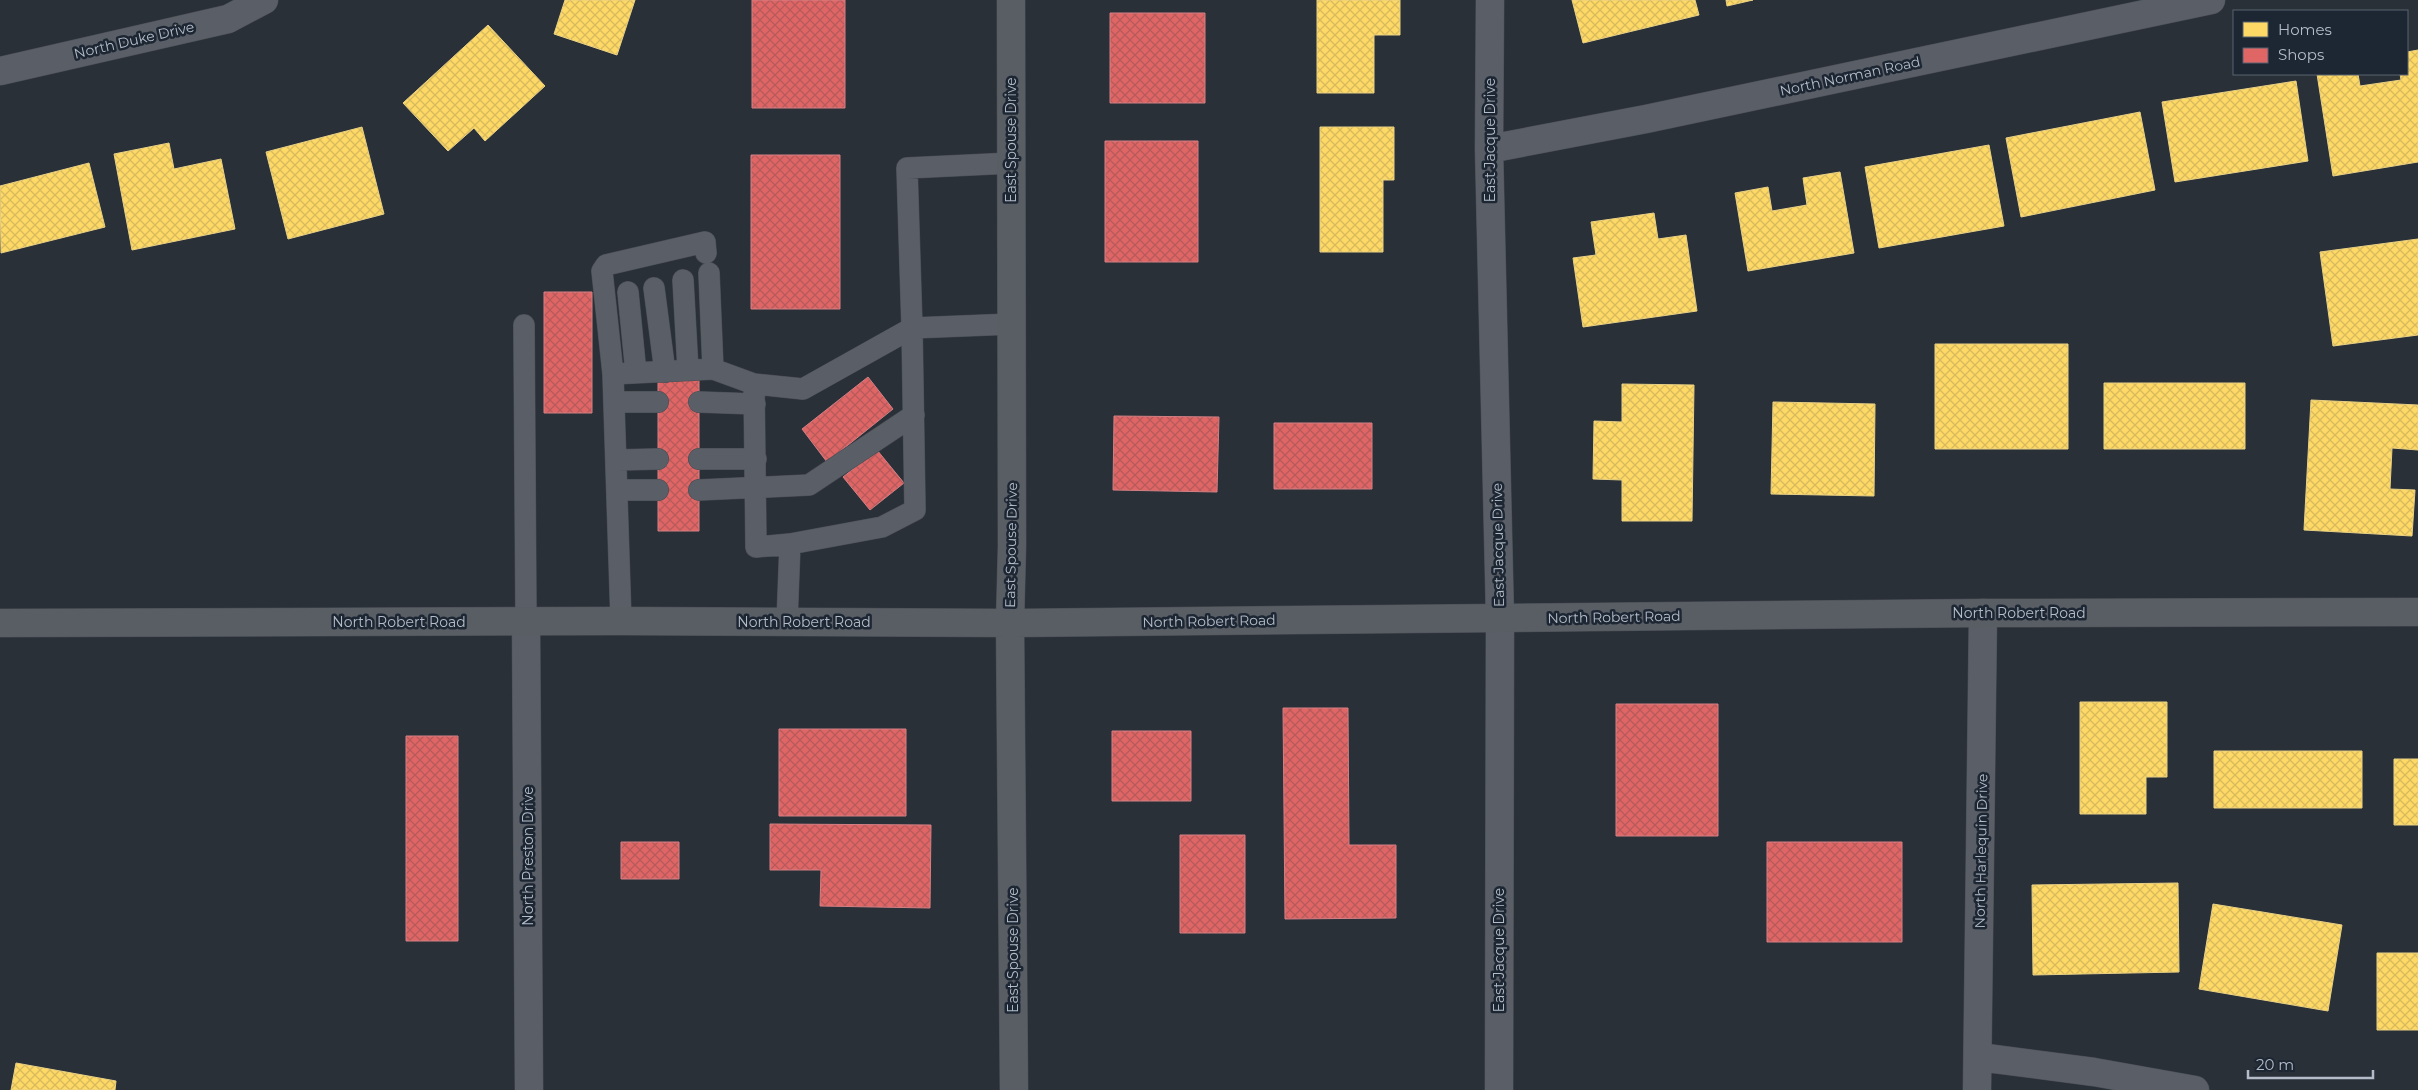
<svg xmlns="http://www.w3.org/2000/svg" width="2418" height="1090" viewBox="0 0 2418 1090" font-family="Montserrat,sans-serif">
<defs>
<pattern id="homes-cross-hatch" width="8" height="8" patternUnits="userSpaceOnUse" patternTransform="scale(1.25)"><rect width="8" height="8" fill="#ffd966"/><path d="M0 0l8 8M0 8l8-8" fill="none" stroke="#d7b95e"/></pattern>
<pattern id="shops-cross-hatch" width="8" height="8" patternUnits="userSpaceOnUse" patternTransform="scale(1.25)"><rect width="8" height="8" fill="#e06666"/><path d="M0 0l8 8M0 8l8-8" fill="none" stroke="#b65a5c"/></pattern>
</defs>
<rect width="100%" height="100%" fill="#2a3038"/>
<path fill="url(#homes-cross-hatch)" stroke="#e8d084" d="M565 0H635L617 55 554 34Z
M1317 0H1400V35H1374V93H1317Z
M1572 0H1695L1699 15 1583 43Z
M1726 0H1753L1727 6Z
M488 25 545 86 485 141 474 128 448 151 403 103Z
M2418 50V162L2333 176 2317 74H2358L2360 86 2401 80 2400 74H2407V52Z
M2296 81 2308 161 2175 182 2162 102Z
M2140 112 2155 190 2021 217 2006 138Z
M362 127 384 214 288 239 266 152Z
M1320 127H1394V180H1383V252H1320Z
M169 143 174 169 221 159 235 229 132 250 114 154Z
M1989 145 2004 226 1879 248 1865 167Z
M89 163 105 227 1 253 0 186Z
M1840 172 1854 253 1748 271 1735 193 1768 187 1772 211 1807 205 1803 178Z
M1654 213 1658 239 1686 235 1697 311 1583 327 1573 258 1596 255 1591 222Z
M2418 239V335L2333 346 2320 252Z
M1935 344H2068V449H1935Z
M2104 383H2245V449H2104Z
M1622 384 1694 385 1692 521H1622V480L1593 479 1594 421 1622 422Z
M2311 400 2418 405V450L2392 448 2390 489 2415 490 2412 536 2304 530Z
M1773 402 1875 404 1874 496 1771 494Z
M2080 702H2167V777H2146V814H2080Z
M2214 751H2362V808H2214Z
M2394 759H2418V825H2394Z
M2178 883 2179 972 2033 975 2032 885Z
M2213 904 2342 925 2328 1011 2199 989Z
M2377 953H2418V1030H2377Z
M16 1063 116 1081 115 1090H11Z"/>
<path fill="url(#shops-cross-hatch)" stroke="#d38084" d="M752 0H845V108H752Z
M1110 13H1205V103H1110Z
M1105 141H1198V262H1105Z
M751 155H840V309H751Z
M544 292H592V413H544Z
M868 377 893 409 827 462 802 429Z
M658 379H699V531H658Z
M1114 416 1219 417 1217 492 1113 490Z
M1274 423H1372V489H1274Z
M877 450 904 483 870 510 843 477Z
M1616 704H1718V836H1616Z
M1283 708H1348L1349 845H1396V918L1285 919Z
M779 729H906V816H779Z
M1112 731H1191V801H1112Z
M406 736H458V941H406Z
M770 824 931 825 930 908 820 906 821 870H770Z
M1180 835H1245V933H1180Z
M621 842H679V879H621Z
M1767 842H1902V942H1767Z"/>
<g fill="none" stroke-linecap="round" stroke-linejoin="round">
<defs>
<path id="lane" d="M709 273 713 369
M683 280 688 370
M654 288 665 372
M628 292 636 373
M524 325 526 621
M613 374 713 369 754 384
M614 402H658
M699 402 755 404
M699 459H756
M617 460 658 459
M618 490H658
M699 490 809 485 914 415
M790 544 882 527 915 510 912 328 1012 324
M621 621 613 374 602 271 606 265 705 242 706 253
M787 622 790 544 756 547 754 384 803 389 912 328 907 168 1012 163"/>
<path id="street" d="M1490 0 1489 149 1500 618 1499 1090
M0 71 228 19 264 0
M1489 149 1646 119 2211 0
M526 621 529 1090
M1979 1057 2094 1072 2195 1090
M1977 1090 1983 613"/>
<path id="secondary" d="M1011 0 1012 546 1010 623 1014 1090
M0 623 621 621 1010 623 1983 613 2418 612"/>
</defs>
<use href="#lane" stroke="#484c53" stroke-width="22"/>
<use href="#street" stroke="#484c53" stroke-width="29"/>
<use href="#secondary" stroke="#484c53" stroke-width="29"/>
<use href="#lane" stroke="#5a5e66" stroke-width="21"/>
<use href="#street" stroke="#5a5e66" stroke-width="28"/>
<use href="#secondary" stroke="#595d64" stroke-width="28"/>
</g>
<g text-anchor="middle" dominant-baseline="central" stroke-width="5" stroke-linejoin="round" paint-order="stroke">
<g font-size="14" fill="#b4bcc9" stroke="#1d2633">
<text transform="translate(134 40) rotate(-13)">North Duke Drive</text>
<text transform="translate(1850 76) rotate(-12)">North Norman Road</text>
<text transform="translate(1011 140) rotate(-90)">East Spouse Drive</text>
<text transform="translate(1490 140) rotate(-90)">East Jacque Drive</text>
<text transform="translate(1011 545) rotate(-89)">East Spouse Drive</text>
<text transform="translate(1498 545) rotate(-91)">East Jacque Drive</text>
<text x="2019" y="613">North Robert Road</text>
<text transform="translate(1614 617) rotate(-1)">North Robert Road</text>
<text transform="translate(1209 621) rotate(-1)">North Robert Road</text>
<text x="399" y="622">North Robert Road</text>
<text x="804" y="622">North Robert Road</text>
<text transform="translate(1981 851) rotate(-89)">North Harlequin Drive</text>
<text transform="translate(528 856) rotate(-90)">North Preston Drive</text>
<text transform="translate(1013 950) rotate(-90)">East Spouse Drive</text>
<text transform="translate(1499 950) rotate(-90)">East Jacque Drive</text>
</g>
</g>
<rect x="2233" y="10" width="175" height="65" fill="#1d2633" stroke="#59626f"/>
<rect x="2243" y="22" width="25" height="15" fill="#ffd966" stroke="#59626f"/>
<text x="2278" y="35" font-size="15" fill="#b4bcc9">Homes</text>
<rect x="2243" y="48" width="25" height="15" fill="#e06666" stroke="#59626f"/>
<text x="2278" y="60" font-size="15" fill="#b4bcc9">Shops</text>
<path d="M2248 1070v8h125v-8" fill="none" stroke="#b4bcc9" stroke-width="2.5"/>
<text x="2256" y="1070" font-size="15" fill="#b4bcc9" stroke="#1d2633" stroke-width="4" paint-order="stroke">20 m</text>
</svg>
